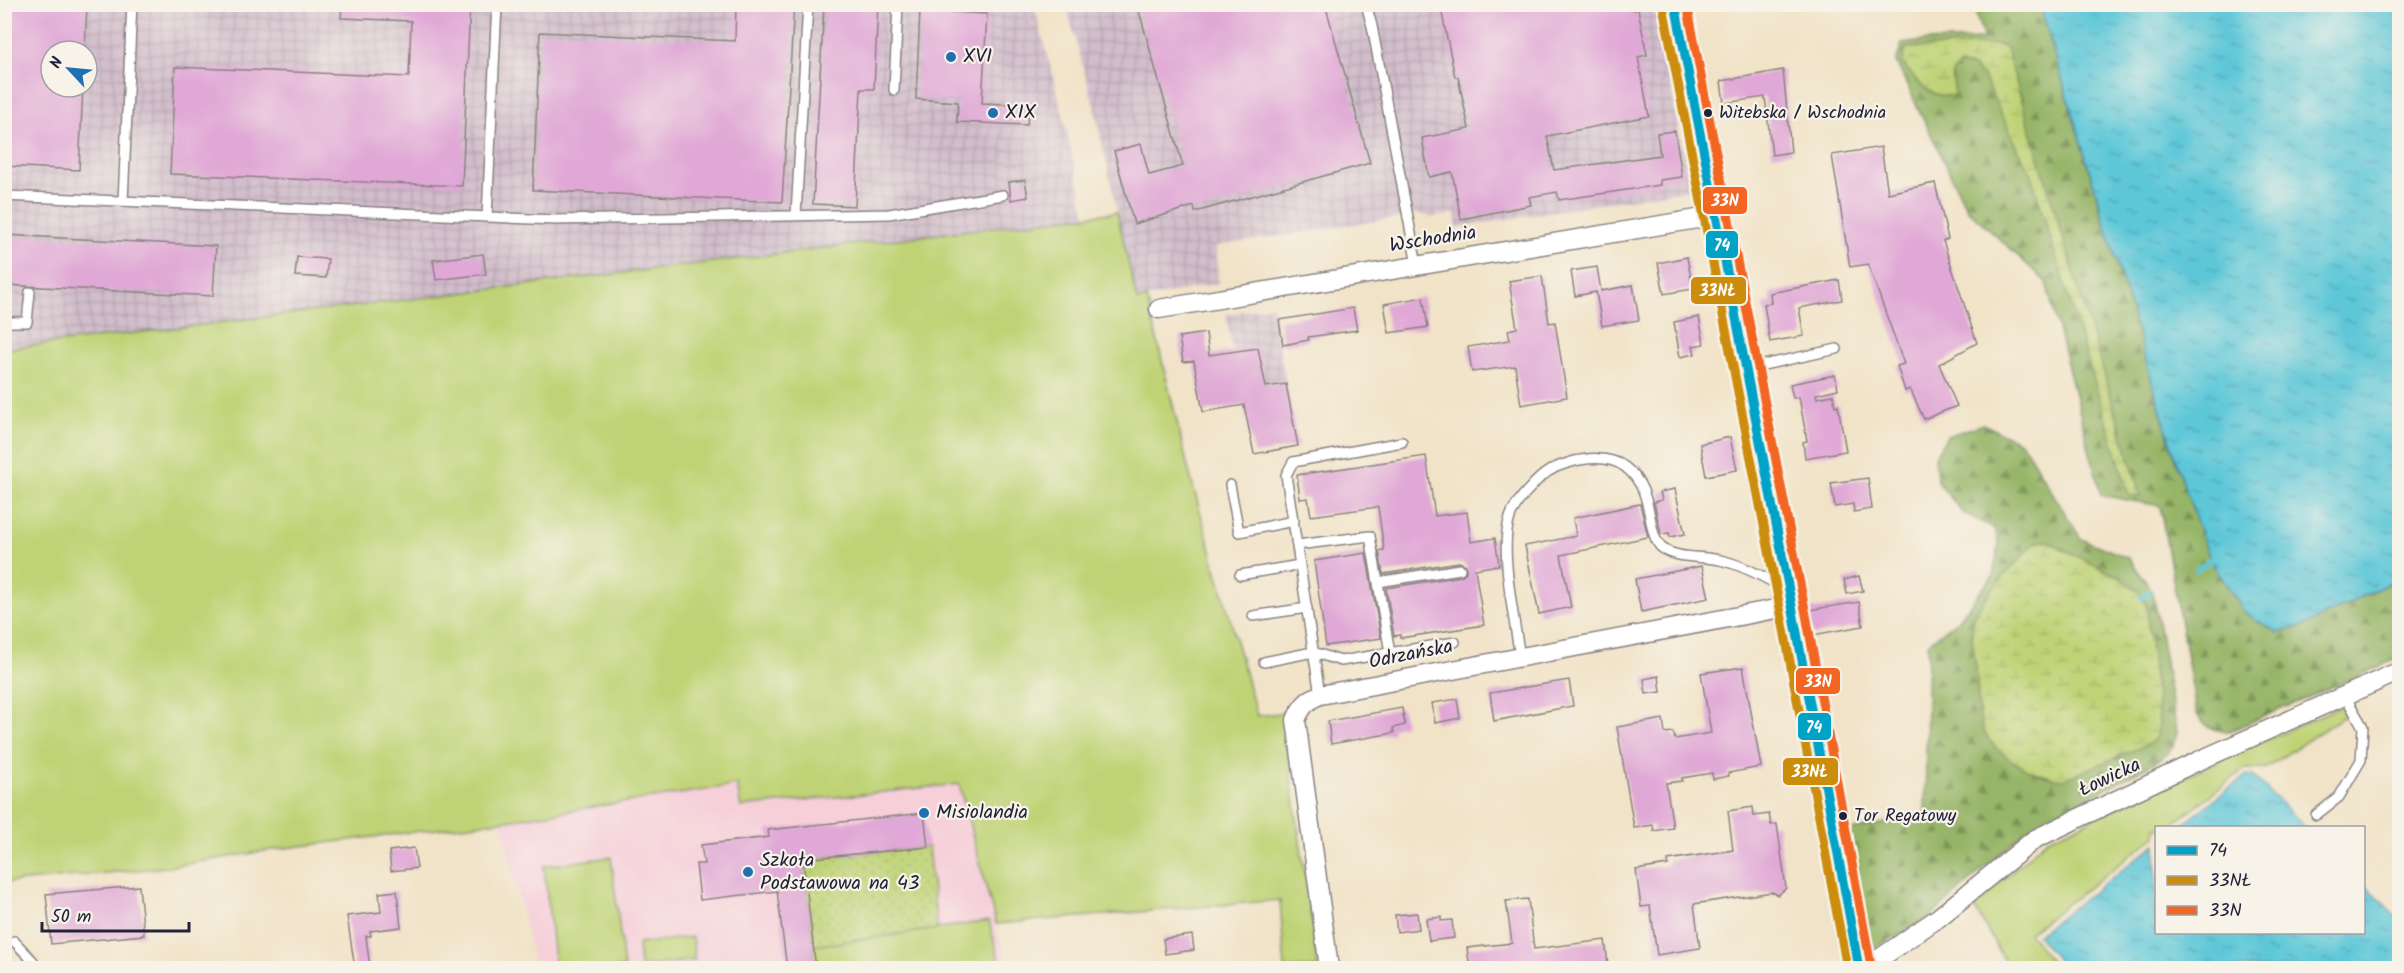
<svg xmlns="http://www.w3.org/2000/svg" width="2404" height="973" viewBox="0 0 2404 973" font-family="Kalam,sans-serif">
<defs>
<pattern id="industrial-grid" width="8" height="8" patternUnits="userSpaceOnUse" patternTransform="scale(1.5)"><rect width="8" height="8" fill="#d1bdcb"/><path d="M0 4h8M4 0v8" fill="none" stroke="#b3a2af"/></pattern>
<pattern id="forest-firs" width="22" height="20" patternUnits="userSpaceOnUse" patternTransform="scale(1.5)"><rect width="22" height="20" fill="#97b567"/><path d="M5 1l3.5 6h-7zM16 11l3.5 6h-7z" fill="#7b9356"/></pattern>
<pattern id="wetland-marsh" width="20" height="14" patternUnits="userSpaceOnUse" patternTransform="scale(1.5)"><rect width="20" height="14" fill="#bfd376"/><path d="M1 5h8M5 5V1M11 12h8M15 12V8" fill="none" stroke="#a4b567"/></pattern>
<pattern id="park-dots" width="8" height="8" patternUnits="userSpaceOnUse" patternTransform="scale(1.5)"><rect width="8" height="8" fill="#bfd376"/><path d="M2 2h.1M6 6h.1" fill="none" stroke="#a4b567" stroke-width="1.8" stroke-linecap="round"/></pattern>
<pattern id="water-ripples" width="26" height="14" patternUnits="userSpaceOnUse" patternTransform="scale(1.5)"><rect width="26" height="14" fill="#5dc7d8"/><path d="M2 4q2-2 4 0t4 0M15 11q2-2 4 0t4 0" fill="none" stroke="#4ca1b0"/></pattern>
</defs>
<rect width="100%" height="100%" fill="#f7f3e8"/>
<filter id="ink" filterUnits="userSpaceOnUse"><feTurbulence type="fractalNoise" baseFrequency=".0167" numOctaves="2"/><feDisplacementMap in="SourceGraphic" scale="12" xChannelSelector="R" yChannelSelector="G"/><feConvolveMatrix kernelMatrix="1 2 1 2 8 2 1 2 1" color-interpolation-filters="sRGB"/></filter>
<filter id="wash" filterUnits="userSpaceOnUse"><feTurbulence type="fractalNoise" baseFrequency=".008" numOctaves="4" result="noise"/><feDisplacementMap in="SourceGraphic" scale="24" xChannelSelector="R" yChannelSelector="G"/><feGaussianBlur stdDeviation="1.35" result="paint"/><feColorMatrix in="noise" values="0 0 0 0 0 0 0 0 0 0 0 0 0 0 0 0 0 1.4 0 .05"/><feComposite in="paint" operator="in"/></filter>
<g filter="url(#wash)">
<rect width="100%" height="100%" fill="#f1e3c8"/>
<path fill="#f6cfd9" d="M959 784 1008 968H535L501 821 737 785 742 807Z"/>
<path fill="url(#industrial-grid)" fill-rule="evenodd" d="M4 5H1034L1061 107 1086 216 5 349ZM51 51H87V87H51Z
M1066 5H1655L1690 189 1457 227 1455 214 1432 217 1420 214 1216 246 1218 283 1137 300 1094 106Z
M1271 306 1298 446 1254 454 1226 314Z"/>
<path fill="#bfd376" stroke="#707a58" stroke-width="1.5" d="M1117 212 1137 300 1147 298 1188 468 1257 716 1288 712 1284 728 1318 968H1285L1280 900 996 924 959 784 741 807 737 785 501 821 277 849 167 867 5 883V349Z
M2341 706 2346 715 2264 769H2245L2168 827 2156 828V836L2029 933 2056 968H2009L1974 907 2046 840Z
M611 857 624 968H555L544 866Z
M989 921 1001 968H816L813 946Z
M692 937 695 960 640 967 638 944Z"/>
<path fill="url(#forest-firs)" stroke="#5c6c51" stroke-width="1.5" d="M1973 5H2040L2176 462 2306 625 2399 578V658L2230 731C2213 731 2206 728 2197 714L2160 506 2101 495 2046 282 1967 209 1896 62 1902 44 1926 41 1984 39Z
M1983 424 2022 443 2081 539 2129 558 2153 592 2177 732 2173 746 2163 758 2025 831 1929 918 1871 950 1850 830 1925 815 1928 643 1958 620 1993 576 1999 543 1994 528 1963 513 1937 481 1935 456 1947 436Z"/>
<path fill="url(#wetland-marsh)" stroke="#707a58" stroke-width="1.5" d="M1996 44 2006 48 2141 497 2129 495 2031 175 1983 76 1973 67 1960 65 1952 73 1955 95C1929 100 1916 81 1902 62L1907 48Z
M2047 541 2119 577 2140 592 2146 604 2159 723 2157 735 2151 743 2064 779C2035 777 1992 756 1982 726 1977 708 1978 685 1976 667 1974 651 1969 632 1975 616 1983 594 2019 561 2036 542Z"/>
<path fill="url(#park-dots)" stroke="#707a58" stroke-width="1.5" d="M928 847 937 929 813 946 803 859Z"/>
<path fill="url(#water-ripples)" stroke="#40748a" stroke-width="1.5" d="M2040 5H2399V578L2306 625 2278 633 2245 613 2210 560 2176 462Z
M2247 775 2253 776 2305 827H2178Z
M2156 844V932H2364V884L2399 919V968H2064L2037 935Z"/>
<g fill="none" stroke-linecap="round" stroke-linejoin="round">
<path stroke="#5dc7d8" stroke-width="6" d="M2197 569 2210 560
M2142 597 2149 593"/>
</g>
<g id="blocks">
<path fill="#e0a8d6" d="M4 4H87L85 51H51V87H83L79 170 4 166Z
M342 4H470L462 186 170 174 175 67 409 77 411 21 341 18Z
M736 4H794L782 202 533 190 540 32 735 41Z
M824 4H878L874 89H861L855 206 813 204Z
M1137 4H1325L1370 163 1195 212 1194 206 1134 224 1114 151 1141 144 1149 175 1183 166Z
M1440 4H1633L1634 10 1638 9 1647 55 1638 57 1649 116 1547 136 1554 170 1660 155 1657 133 1675 131 1682 177 1660 180V185L1559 200 1557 192 1529 197 1531 205 1461 219 1452 172 1429 177 1422 138 1469 129 1458 77H1455Z
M920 10 987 14 982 103 1029 105 1027 125 957 122 958 102 916 99Z
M1783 70 1791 152 1772 155 1765 97 1724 103 1721 81Z
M1881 147 1888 193 1935 183 1948 239 1943 241 1977 343 1939 364 1957 406 1924 419 1910 389 1905 391 1897 366 1904 364 1868 264 1850 267 1832 155Z
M1025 180 1028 197 1011 200 1009 182Z
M4 235 216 246 213 296 4 285Z
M483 254 486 274 436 280 433 260Z
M297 257 328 259 326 278 295 276Z
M1687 257 1693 289 1664 294 1658 263Z
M1597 267 1601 291 1633 285 1639 320 1602 326 1596 292 1575 296 1571 271Z
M1542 276 1549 323 1555 322 1567 397 1521 405 1515 366 1472 372 1468 347 1510 340 1508 330 1517 328 1509 281Z
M1839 280 1842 300 1799 308 1804 336 1770 342 1764 304 1771 303 1770 293Z
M1423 297 1428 327 1389 333 1384 304Z
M1353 308 1357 330 1308 337 1309 340 1283 345 1279 320Z
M1699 317 1704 344 1693 346 1695 354 1680 357 1674 322Z
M1206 333 1209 355 1258 348 1266 387 1286 384 1298 446 1254 454 1244 405 1203 412 1194 361 1183 362 1179 337Z
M1835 375 1838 389 1816 394 1817 398 1833 395 1835 406 1838 405 1846 451 1805 458 1803 442 1807 441 1799 397 1793 398 1790 384Z
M1730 437 1737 470 1706 476 1700 444Z
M1426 456 1435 516 1467 512 1471 542 1495 538 1499 565 1475 569 1484 625 1400 638V635L1394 636 1386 588 1461 576 1466 572V565L1459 562 1383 574 1379 551 1384 550 1378 507 1311 516 1308 498 1300 499 1297 475Z
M1868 478 1872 509 1854 512 1853 504 1835 507 1831 483Z
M1675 489 1685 534 1670 537 1669 533 1661 534 1654 502 1662 500 1660 492Z
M1640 504 1648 537 1561 555 1571 607 1539 614 1525 546 1576 536 1573 518Z
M1366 553 1381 638 1326 646 1314 561Z
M1702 566 1709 598 1641 612 1635 579Z
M1859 576 1863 591 1847 594 1844 580Z
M1859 602 1863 626 1813 635 1808 610Z
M1743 667 1761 767 1728 773 1729 776 1713 779 1712 773 1682 778V781L1666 783 1673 828 1654 831 1653 825 1634 828 1617 727 1663 719 1665 733 1673 732 1675 739 1711 733 1701 673Z
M1659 676 1661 692 1646 694 1644 679Z
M1569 680 1573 706 1494 721 1490 693Z
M1457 699 1460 718 1435 723 1432 703Z
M1402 708 1405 725 1393 728 1394 733 1331 744 1328 721Z
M1753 807 1754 816 1769 814 1771 825 1777 824 1786 888 1778 895 1772 892 1694 904 1700 948 1657 955 1650 906 1641 907 1636 870 1668 865V860L1733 850 1728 811Z
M924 813 928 847 803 859 816 969H787L777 891 700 900 696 864H704L701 845 769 837 768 830Z
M414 848 417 868 391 871 389 851Z
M139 886 144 935 51 944 46 894Z
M397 891 401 927 370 931 371 936H366L370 969H355L347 916 381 912 379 893Z
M1528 899 1534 949 1605 940 1608 965 1585 969H1470L1467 948 1512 943 1506 901Z
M1417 913 1419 929 1397 932 1395 915Z
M1441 917V921L1452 920 1454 938 1429 941 1426 919Z
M1192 935 1194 950 1165 954 1163 939Z"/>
</g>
</g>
<g filter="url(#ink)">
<use href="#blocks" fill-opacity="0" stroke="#8a8282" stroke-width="1.5"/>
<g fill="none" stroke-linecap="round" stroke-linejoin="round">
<defs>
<path id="service" d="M1366 4 1372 26 1417 265
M894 90 898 4
M4 196 555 220 889 214 1003 195
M123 201 132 4
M796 215 808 4
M487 217 497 4
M4 322H27L30 292
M1745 369 1837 349
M1230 485 1239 532 1294 521
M1297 545 1370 536 1390 653
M1240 575 1300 565
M1378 582 1460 569
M1253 616 1307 608
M1520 657C1515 623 1500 552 1509 521 1512 509 1522 496 1531 487 1541 475 1552 467 1568 463 1585 458 1609 455 1625 467 1656 490 1645 533 1662 548 1676 559 1703 556 1720 560 1743 565 1765 577 1786 590
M1264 662 1313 652 1341 661 1455 642
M1320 695 1286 475 1293 462 1402 442
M2316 815 2339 797 2361 760 2363 727 2345 696
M14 941 33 961 34 968"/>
<path id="minor" d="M1159 309 1715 216
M1329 968 1296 720C1300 709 1308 699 1320 695L1792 606
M1866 968 1938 918 2035 839 2196 762 2400 671"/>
<path id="tertiary" d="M1675 4 1792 606 1859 968"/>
</defs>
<use href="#service" stroke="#8a8282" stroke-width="12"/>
<use href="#minor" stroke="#8a8282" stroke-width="21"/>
<use href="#tertiary" stroke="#8a8282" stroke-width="24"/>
<use href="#service" stroke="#fff" stroke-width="9"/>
<use href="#minor" stroke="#fff" stroke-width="18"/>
<use href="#tertiary" stroke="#fff" stroke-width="21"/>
<defs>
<path id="bus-1" d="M1675 4 1792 606 1859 968"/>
<path id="bus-2" d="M1663 6 1780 608 1847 968"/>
<path id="bus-3" d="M1687 4 1804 604 1871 966"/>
</defs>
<use href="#bus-1" stroke="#f7f3e8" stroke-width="14"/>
<use href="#bus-2" stroke="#f7f3e8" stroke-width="14"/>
<use href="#bus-3" stroke="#f7f3e8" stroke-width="14"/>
<use href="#bus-1" stroke="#02a2c7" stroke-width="9"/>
<use href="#bus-2" stroke="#cc8c0c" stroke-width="9"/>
<use href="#bus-3" stroke="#f26522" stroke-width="9"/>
</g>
</g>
<g fill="#1f6fb2" stroke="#f7f3e8" stroke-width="2">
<circle cx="951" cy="57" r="6"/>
<circle cx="993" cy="113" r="6"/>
<circle cx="924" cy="813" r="6"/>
<circle cx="748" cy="872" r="6"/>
</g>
<g fill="#22223b" stroke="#f7f3e8" stroke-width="2">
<circle cx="1708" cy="113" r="5"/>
<circle cx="1843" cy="816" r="5"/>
</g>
<g text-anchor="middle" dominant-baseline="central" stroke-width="4.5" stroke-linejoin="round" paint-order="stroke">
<g font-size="18" fill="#22223b" stroke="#f7f3e8" text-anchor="start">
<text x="1719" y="113">Witebska / Wschodnia</text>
<text x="1854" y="816">Tor Regatowy</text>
</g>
<g font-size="20" fill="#22223b" stroke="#f7f3e8" text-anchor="start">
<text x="963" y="57">XVI</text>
<text x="1005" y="113">XIX</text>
<text x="936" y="813">Misiolandia</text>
<text x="760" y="861">Szkoła<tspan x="760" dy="23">Podstawowa na 43</tspan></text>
</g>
<g font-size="20" fill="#22223b" stroke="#f7f3e8">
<text transform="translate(1433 240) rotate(-9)">Wschodnia</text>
<text transform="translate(1411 655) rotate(-11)">Odrzańska</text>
<text transform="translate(2110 778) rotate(-25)">Łowicka</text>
</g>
</g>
<g stroke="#f7f3e8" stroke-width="2">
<rect x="1702" y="186" width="46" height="29" rx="6" fill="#f26522"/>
<rect x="1705" y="230" width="34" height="29" rx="6" fill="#02a2c7"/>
<rect x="1690" y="276" width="57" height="29" rx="6" fill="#cc8c0c"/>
<rect x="1795" y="667" width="46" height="28" rx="6" fill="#f26522"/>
<rect x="1797" y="712" width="35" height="29" rx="6" fill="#02a2c7"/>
<rect x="1782" y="757" width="57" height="29" rx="6" fill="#cc8c0c"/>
</g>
<g font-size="16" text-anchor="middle" font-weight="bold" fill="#fff">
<text x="1725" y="206">33N</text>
<text x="1722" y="251">74</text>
<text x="1718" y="296">33NŁ</text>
<text x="1818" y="687">33N</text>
<text x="1814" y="733">74</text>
<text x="1810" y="777">33NŁ</text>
</g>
<rect width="2404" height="973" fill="none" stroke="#f7f3e8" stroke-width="24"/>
<rect x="2155" y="826" width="210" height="108" fill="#f7f3e8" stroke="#a29fa3" stroke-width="1.5"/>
<rect x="2167" y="846" width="30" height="9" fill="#02a2c7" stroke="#a29fa3" stroke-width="1.5"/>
<text x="2209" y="856" font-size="18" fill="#22223b">74</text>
<rect x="2167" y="876" width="30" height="9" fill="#cc8c0c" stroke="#a29fa3" stroke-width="1.5"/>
<text x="2209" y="886" font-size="18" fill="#22223b">33NŁ</text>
<rect x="2167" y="906" width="30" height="9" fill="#f26522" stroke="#a29fa3" stroke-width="1.5"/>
<text x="2209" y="916" font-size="18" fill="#22223b">33N</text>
<g transform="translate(69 69) rotate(296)"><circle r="28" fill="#f7f3e8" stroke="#a29fa3" stroke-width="1.5"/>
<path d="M0-4.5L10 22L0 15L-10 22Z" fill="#1f6fb2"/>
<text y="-9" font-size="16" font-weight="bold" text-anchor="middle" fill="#22223b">N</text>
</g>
<path d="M42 922v9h147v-9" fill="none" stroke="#22223b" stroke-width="3"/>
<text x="51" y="922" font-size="18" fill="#22223b" stroke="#f7f3e8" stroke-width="4.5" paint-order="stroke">50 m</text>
</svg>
